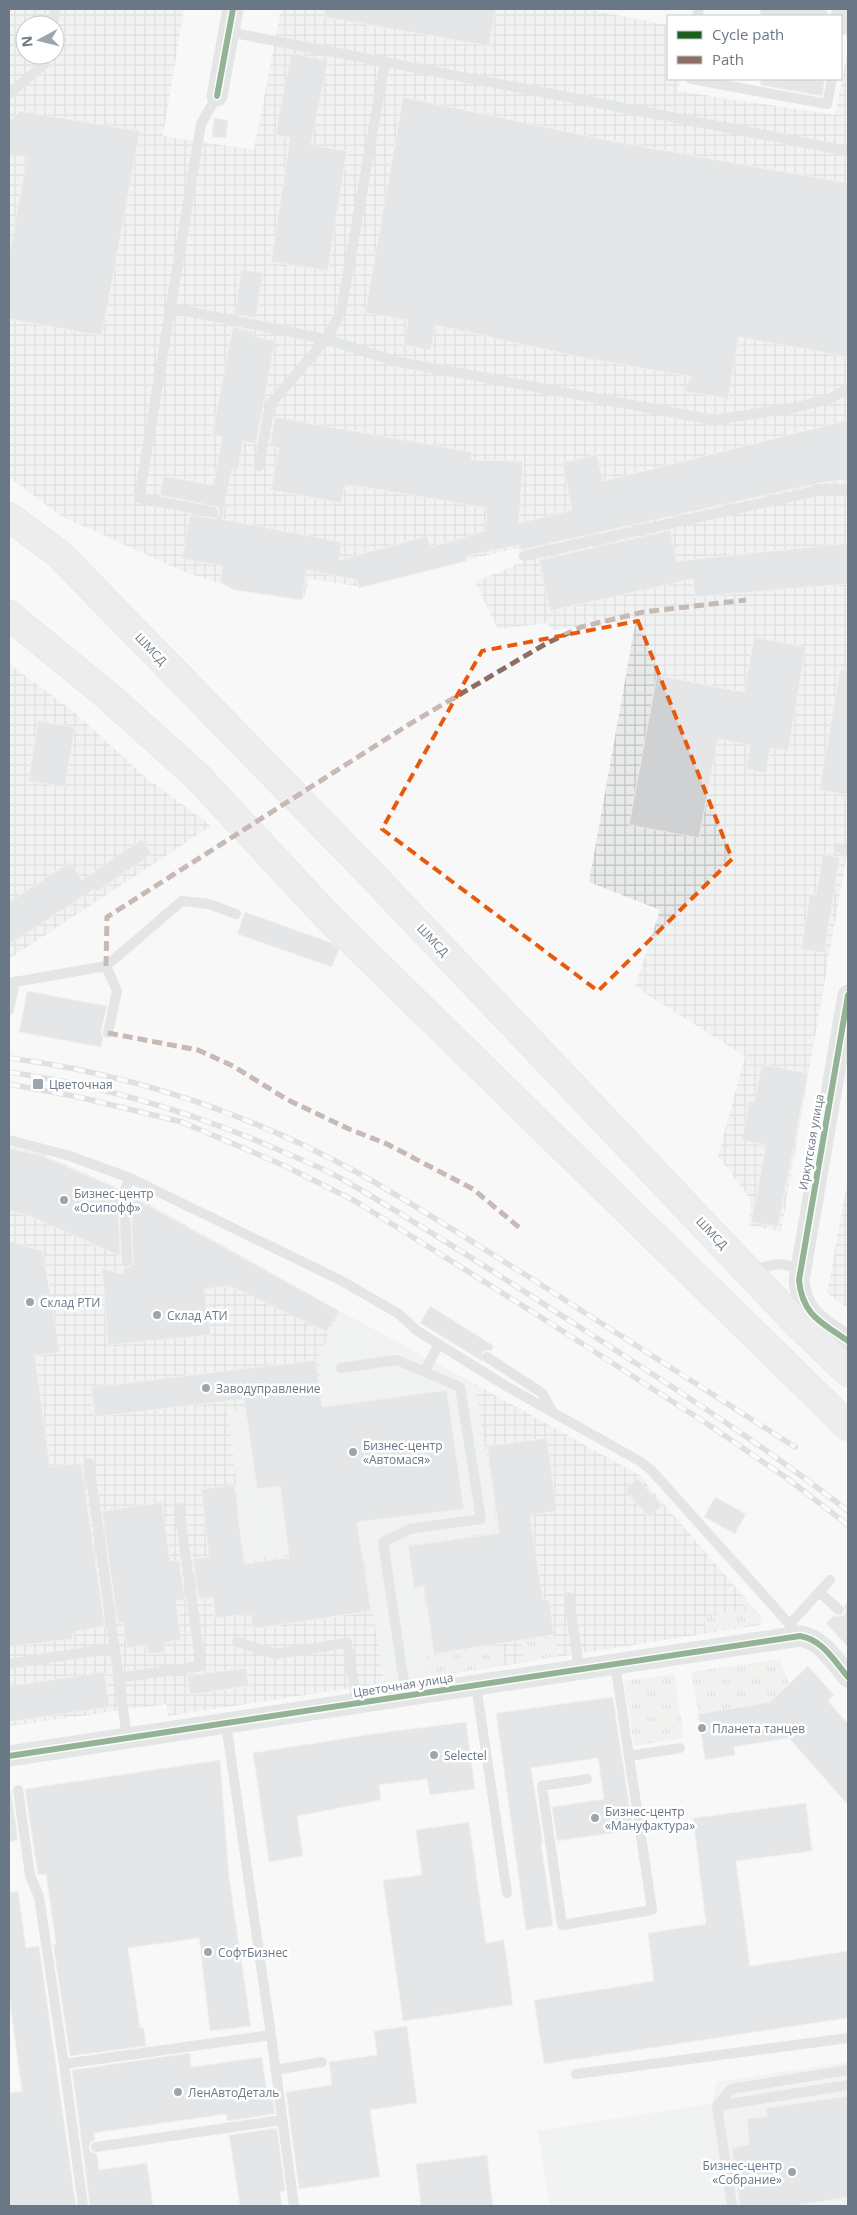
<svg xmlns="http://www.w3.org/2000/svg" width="857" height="2215" viewBox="0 0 857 2215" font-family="'Open Sans',sans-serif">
<defs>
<pattern id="industrial-grid" width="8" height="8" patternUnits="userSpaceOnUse" patternTransform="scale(1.25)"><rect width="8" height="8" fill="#e8eaea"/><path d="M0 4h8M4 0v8" fill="none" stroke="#c0c2c3"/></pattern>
<pattern id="grass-tufts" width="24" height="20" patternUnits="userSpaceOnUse" patternTransform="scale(1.25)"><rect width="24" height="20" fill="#e8eae6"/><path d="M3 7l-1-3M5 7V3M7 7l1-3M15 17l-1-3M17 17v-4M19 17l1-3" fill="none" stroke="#c0c2c0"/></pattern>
</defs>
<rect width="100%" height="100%" fill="#f8f8f8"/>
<path fill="#e8eaea" d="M340 1311 475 1384 498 1533 407 1545 414 1589 423 1588 437 1676 384 1683 362 1544 245 1561 228 1410 323 1397 318 1358Z
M848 2062V2206H550L538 2131 713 2103 716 2082Z"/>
<path fill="url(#industrial-grid)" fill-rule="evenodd" d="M9 9H184L163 136 254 150 281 9H585L668 25V79H680L678 91 835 115 848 50V847L781 1232 749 1225 751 1200 718 1156 745 1056 635 987 660 910 589 882 636 619 552 630 547 623 498 629 475 582 523 562 517 548 357 586 309 579 304 597 230 587 185 572 61 516 9 477ZM25 25H55V55H25Z
M9 664 72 710 144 776 211 826 9 959Z
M9 1146 42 1154 129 1193 340 1311 318 1358 323 1397 228 1411 245 1561 362 1544 384 1683 168 1716 166 1704 9 1726Z
M848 1178V1308L827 1293Z
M475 1384 639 1475 762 1618 760 1625 437 1676 423 1588 414 1589 407 1545 498 1532Z"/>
<path fill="url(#grass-tufts)" d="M742 1595 761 1618 759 1624 706 1631 704 1617 745 1610 747 1608 738 1599Z
M555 1637 558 1656 524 1662 521 1642Z
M502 1645 505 1665 428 1676 425 1657Z
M780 1659 789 1683 769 1702 698 1713 691 1672Z
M674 1674 684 1738 634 1746 624 1681Z"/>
<path fill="#cfd1d2" stroke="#e8e8e8" d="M325 9H496L489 46 324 17Z
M291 53 328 61 311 145 347 151 328 271 271 262 290 138 275 135Z
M761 79H825L822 96 760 85Z
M403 97 617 142 848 183V357L739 337 728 399 683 391 691 377 579 357 435 325 431 350 403 345 408 320 365 313Z
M20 111 140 131 102 336 9 319V256L27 157 9 154V122Z
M214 118 228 120 226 138 212 137Z
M241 269 263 273 256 318 235 314Z
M233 327 254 332 253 336 275 341 256 444 243 441 238 470 232 469 222 519 342 542 339 560 427 536 431 547 485 531 487 508 345 484 341 503 271 490 279 448 270 446 275 417 472 452 471 460 523 461 519 523 572 510 562 463 597 454 603 481 848 420V480L824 482 521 550 519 545 466 556 467 561 359 588 357 580 307 570 302 600 234 590 220 581 223 566 182 559 190 515 215 519 220 514 218 507 160 495 163 476 213 485 222 437 212 435Z
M670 530 677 561 848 543V584L695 597 693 579 550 611 539 560Z
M754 637 806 647 788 751 770 748 766 773 746 769 750 745 718 739 699 838 629 825 657 675 744 692Z
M840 670H848V795L819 790Z
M38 721 75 727 65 787 28 781Z
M142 839 152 854 96 892 94 889 9 945V902L70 862 82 880Z
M823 854 840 857 824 953 801 949 810 894 816 895Z
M245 912 332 943 339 949 332 967 237 934Z
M27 991 107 1006 101 1032 103 1038 101 1047 19 1032Z
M762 1064 808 1073 778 1227 751 1222 766 1145 742 1140 749 1101 754 1102Z
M9 1148 42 1156 118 1189 120 1256 27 1215 9 1211Z
M131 1196 339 1311 327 1332 230 1286 204 1289 211 1335 108 1345 102 1268 122 1274 125 1267H130L133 1264Z
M9 1241 43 1251 60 1352 35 1356 50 1467 81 1463 105 1626 74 1632 72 1639 9 1647Z
M430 1306 494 1346 491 1351 487 1350 482 1353V1361L420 1323Z
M316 1360 322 1407 447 1390 464 1509 357 1522 371 1611 252 1629 251 1614 215 1618 213 1597 199 1599 193 1559 209 1557 201 1489 235 1485 244 1564 289 1557 280 1486 257 1489 244 1399 95 1417 91 1387Z
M547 1438 557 1511 530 1515 543 1600 549 1599 554 1635 434 1654 424 1586 414 1588 408 1546 499 1533 487 1446Z
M637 1478 662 1505 649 1517 625 1491Z
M715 1497 746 1514 735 1534 704 1517Z
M162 1502 170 1561 179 1560 185 1600 176 1601 181 1640 164 1643 166 1652 148 1654 147 1645 127 1648 123 1623 118 1624 102 1511Z
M848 1602V1647L826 1623 834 1615 838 1617 844 1615 846 1611 844 1606Z
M808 1666 834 1695 828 1701 848 1724V1805L789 1738 734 1747 735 1755 705 1760 698 1714 770 1702Z
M246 1668 249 1686 190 1695 187 1676Z
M104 1672 110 1707 9 1722V1686Z
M613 1697 633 1830 557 1841 552 1807 604 1799 598 1758 531 1768 543 1843H541L553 1926 526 1930 496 1713Z
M466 1722 475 1789 430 1795 427 1779 379 1785 381 1800 297 1816 303 1856 269 1862 253 1753 372 1734Z
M220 1760 229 1877 251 2026 210 2031 199 1938 128 1948 140 2028H144L146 2046 70 2056 53 1944H56L46 1874 38 1875 25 1789Z
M9 1791H11L18 1840 9 1842Z
M806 1803 812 1851 736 1861 750 1966 848 1951V2018L544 2064 534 2000 654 1981 648 1933 706 1924 693 1818Z
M469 1822 486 1943 504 1940 513 2005 403 2021 383 1880 422 1875 416 1830Z
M18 1891 26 1948 39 1946 76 2206H9V2093L22 2091 9 1995V1892Z
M407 2026 417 2103 370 2110 380 2177 299 2189 286 2092 332 2085 329 2062 377 2055 374 2031Z
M190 2053 191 2067 262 2057 267 2094H272L275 2114 227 2121 226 2114 94 2133 95 2140 91 2142 89 2148 91 2152 97 2154 99 2170 147 2163 153 2206H90L72 2070Z
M848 2096V2197L794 2206H740L732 2148 749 2144 747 2119 767 2116 766 2108Z
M277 2128 285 2191 280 2192 282 2206H240L229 2135Z
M487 2155 493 2206H421L416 2164Z"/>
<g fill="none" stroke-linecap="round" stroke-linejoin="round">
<defs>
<path id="primary" d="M9 517 59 554 369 872 797 1323 848 1372
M9 615 109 697 197 776 328 917 848 1426"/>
</defs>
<use href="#primary" stroke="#d5d6d6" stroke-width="30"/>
<path stroke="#cdcecf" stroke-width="10" d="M697 16 699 9
M53 25 55 9
M229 32 848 151
M691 79 827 104 832 79
M9 94 44 64 46 55
M171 308 326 339 394 361 714 420 793 408 829 399 848 389
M259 466 270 405 326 339 341 312 385 62
M213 512 139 498 201 124 217 96
M524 556 825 489H848
M840 848 848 850
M106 966 117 991 108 1033
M9 983 106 966 182 901 209 904 236 914
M9 1010 15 982
M9 1140 70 1156 130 1178 340 1280 399 1314 416 1330 506 1386 641 1462 653 1472 800 1636
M127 1261 124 1192 130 1178
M759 1268 779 1264 801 1268
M487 1357 542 1393 552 1411
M341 1368 397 1360 460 1387 481 1519 410 1529 383 1542 406 1696
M425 1371 439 1344
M89 1463 127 1738
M819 1592 839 1610
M569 1597 579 1669
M790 1624 830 1580
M237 1642 276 1654 347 1643 357 1703
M9 1664 114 1648
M118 1678 201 1666 179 1508
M476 1685 507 1893
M226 1723 271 2035
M629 1756 680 1748
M587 1779 542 1786 562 1925 652 1910 615 1663
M18 1790 30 1875 39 1897 64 2064
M275 2070 322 2062
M576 2074 848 2038
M717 2106 848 2085
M96 2147 281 2120
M83 2206 64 2064 271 2035 294 2206
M732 2206 717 2106 731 2089 848 2070"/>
<path stroke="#cdcecf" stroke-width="21" d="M217 96 233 9
M848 995 799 1280C802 1315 822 1323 848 1341
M9 1756 800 1636C822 1639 835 1662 848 1677"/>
<path stroke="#cdcecf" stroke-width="26" d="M773 9 815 16
M841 21 848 22"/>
<use href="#primary" stroke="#e0e1e2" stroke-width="28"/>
<defs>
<path id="rail" d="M9 1058C131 1074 250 1114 358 1173 416 1205 472 1242 529 1277 618 1334 707 1390 795 1447
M9 1072C99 1085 188 1111 272 1147 295 1157 319 1166 342 1179 422 1225 500 1276 578 1326 670 1385 762 1444 848 1511
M9 1084 79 1097 182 1122 285 1166 355 1201 536 1314 712 1427 788 1479 848 1525"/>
</defs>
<use href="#rail" stroke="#c3c4c5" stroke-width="5.5"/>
<use href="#rail" stroke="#fff" stroke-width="4" stroke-dasharray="11" stroke-linecap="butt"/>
<path stroke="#8d6e63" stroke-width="5" stroke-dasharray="10 5" stroke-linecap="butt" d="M106 966 107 917 408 725 547 643 581 627 643 612 746 600
M108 1033 198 1050 233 1066 288 1100 349 1129 387 1144 473 1189 521 1229"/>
<defs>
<path id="cycleway" d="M217 96 233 9
M848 995 799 1280C802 1315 822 1323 848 1341
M9 1756 800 1636C822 1639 835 1662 848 1677"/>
</defs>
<use href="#cycleway" stroke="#fff" stroke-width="9"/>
<use href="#cycleway" stroke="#1b5e20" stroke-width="6"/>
</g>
<path d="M0 0H857V2215H0ZM638 621 732 859 598 991 382 829 482 651Z" fill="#f8f8f8" fill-opacity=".55" fill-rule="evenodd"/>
<path fill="none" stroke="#e8590c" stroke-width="4" stroke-dasharray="10 6" stroke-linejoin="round" d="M638 621 732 859 598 991 382 829 482 651Z"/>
<g fill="#9ca5ad" stroke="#fff" stroke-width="2">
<rect x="32" y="1078" width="12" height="12" rx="2.5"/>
<circle cx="64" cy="1200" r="5"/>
<circle cx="30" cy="1302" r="5"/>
<circle cx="157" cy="1315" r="5"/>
<circle cx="206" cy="1388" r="5"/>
<circle cx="353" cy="1452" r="5"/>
<circle cx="702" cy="1728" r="5"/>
<circle cx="434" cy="1755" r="5"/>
<circle cx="595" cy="1818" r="5"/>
<circle cx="208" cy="1952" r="5"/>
<circle cx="178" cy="2092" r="5"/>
<circle cx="792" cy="2172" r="5"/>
</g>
<g text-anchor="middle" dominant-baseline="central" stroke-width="5" stroke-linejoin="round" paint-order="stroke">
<g font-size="12" fill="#6a7885" stroke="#fff">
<text transform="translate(151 649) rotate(46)">ШМСД</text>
<text transform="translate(433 940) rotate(46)">ШМСД</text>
<text transform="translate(811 1142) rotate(-80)">Иркутская улица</text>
<text transform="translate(712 1233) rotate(46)">ШМСД</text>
<text transform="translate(403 1685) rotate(-9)">Цветочная улица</text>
</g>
<g font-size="12" fill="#6a7885" stroke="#fff" text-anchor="start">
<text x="49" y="1084">Цветочная</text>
<text x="74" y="1193">Бизнес-центр<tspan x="74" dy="14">«Осипофф»</tspan></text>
<text x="40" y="1302">Склад РТИ</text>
<text x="167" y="1315">Склад АТИ</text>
<text x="216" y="1388">Заводуправление</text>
<text x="363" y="1445">Бизнес-центр<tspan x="363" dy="14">«Автомася»</tspan></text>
<text x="712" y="1728">Планета танцев</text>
<text x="444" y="1755">Selectel</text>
<text x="605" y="1811">Бизнес-центр<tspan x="605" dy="14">«Мануфактура»</tspan></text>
<text x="218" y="1952">СофтБизнес</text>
<text x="188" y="2092">ЛенАвтоДеталь</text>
<text x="782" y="2165" text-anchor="end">Бизнес-центр<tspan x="782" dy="14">«Собрание»</tspan></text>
</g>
</g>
<rect width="857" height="2215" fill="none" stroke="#6a7885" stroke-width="20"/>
<rect x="667" y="15" width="175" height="65" fill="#ffffff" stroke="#c3c9ce"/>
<rect x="677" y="31" width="25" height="8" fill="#1b5e20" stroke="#c3c9ce"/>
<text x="712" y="40" font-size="15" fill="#6a7885">Cycle path</text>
<rect x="677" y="56" width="25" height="8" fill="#8d6e63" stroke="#c3c9ce"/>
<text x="712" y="65" font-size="15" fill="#6a7885">Path</text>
<g transform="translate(40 40) rotate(263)"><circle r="24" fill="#ffffff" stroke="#c3c9ce"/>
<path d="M0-4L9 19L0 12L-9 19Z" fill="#9ca5ad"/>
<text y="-8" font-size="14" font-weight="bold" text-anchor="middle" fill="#6a7885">N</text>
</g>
</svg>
